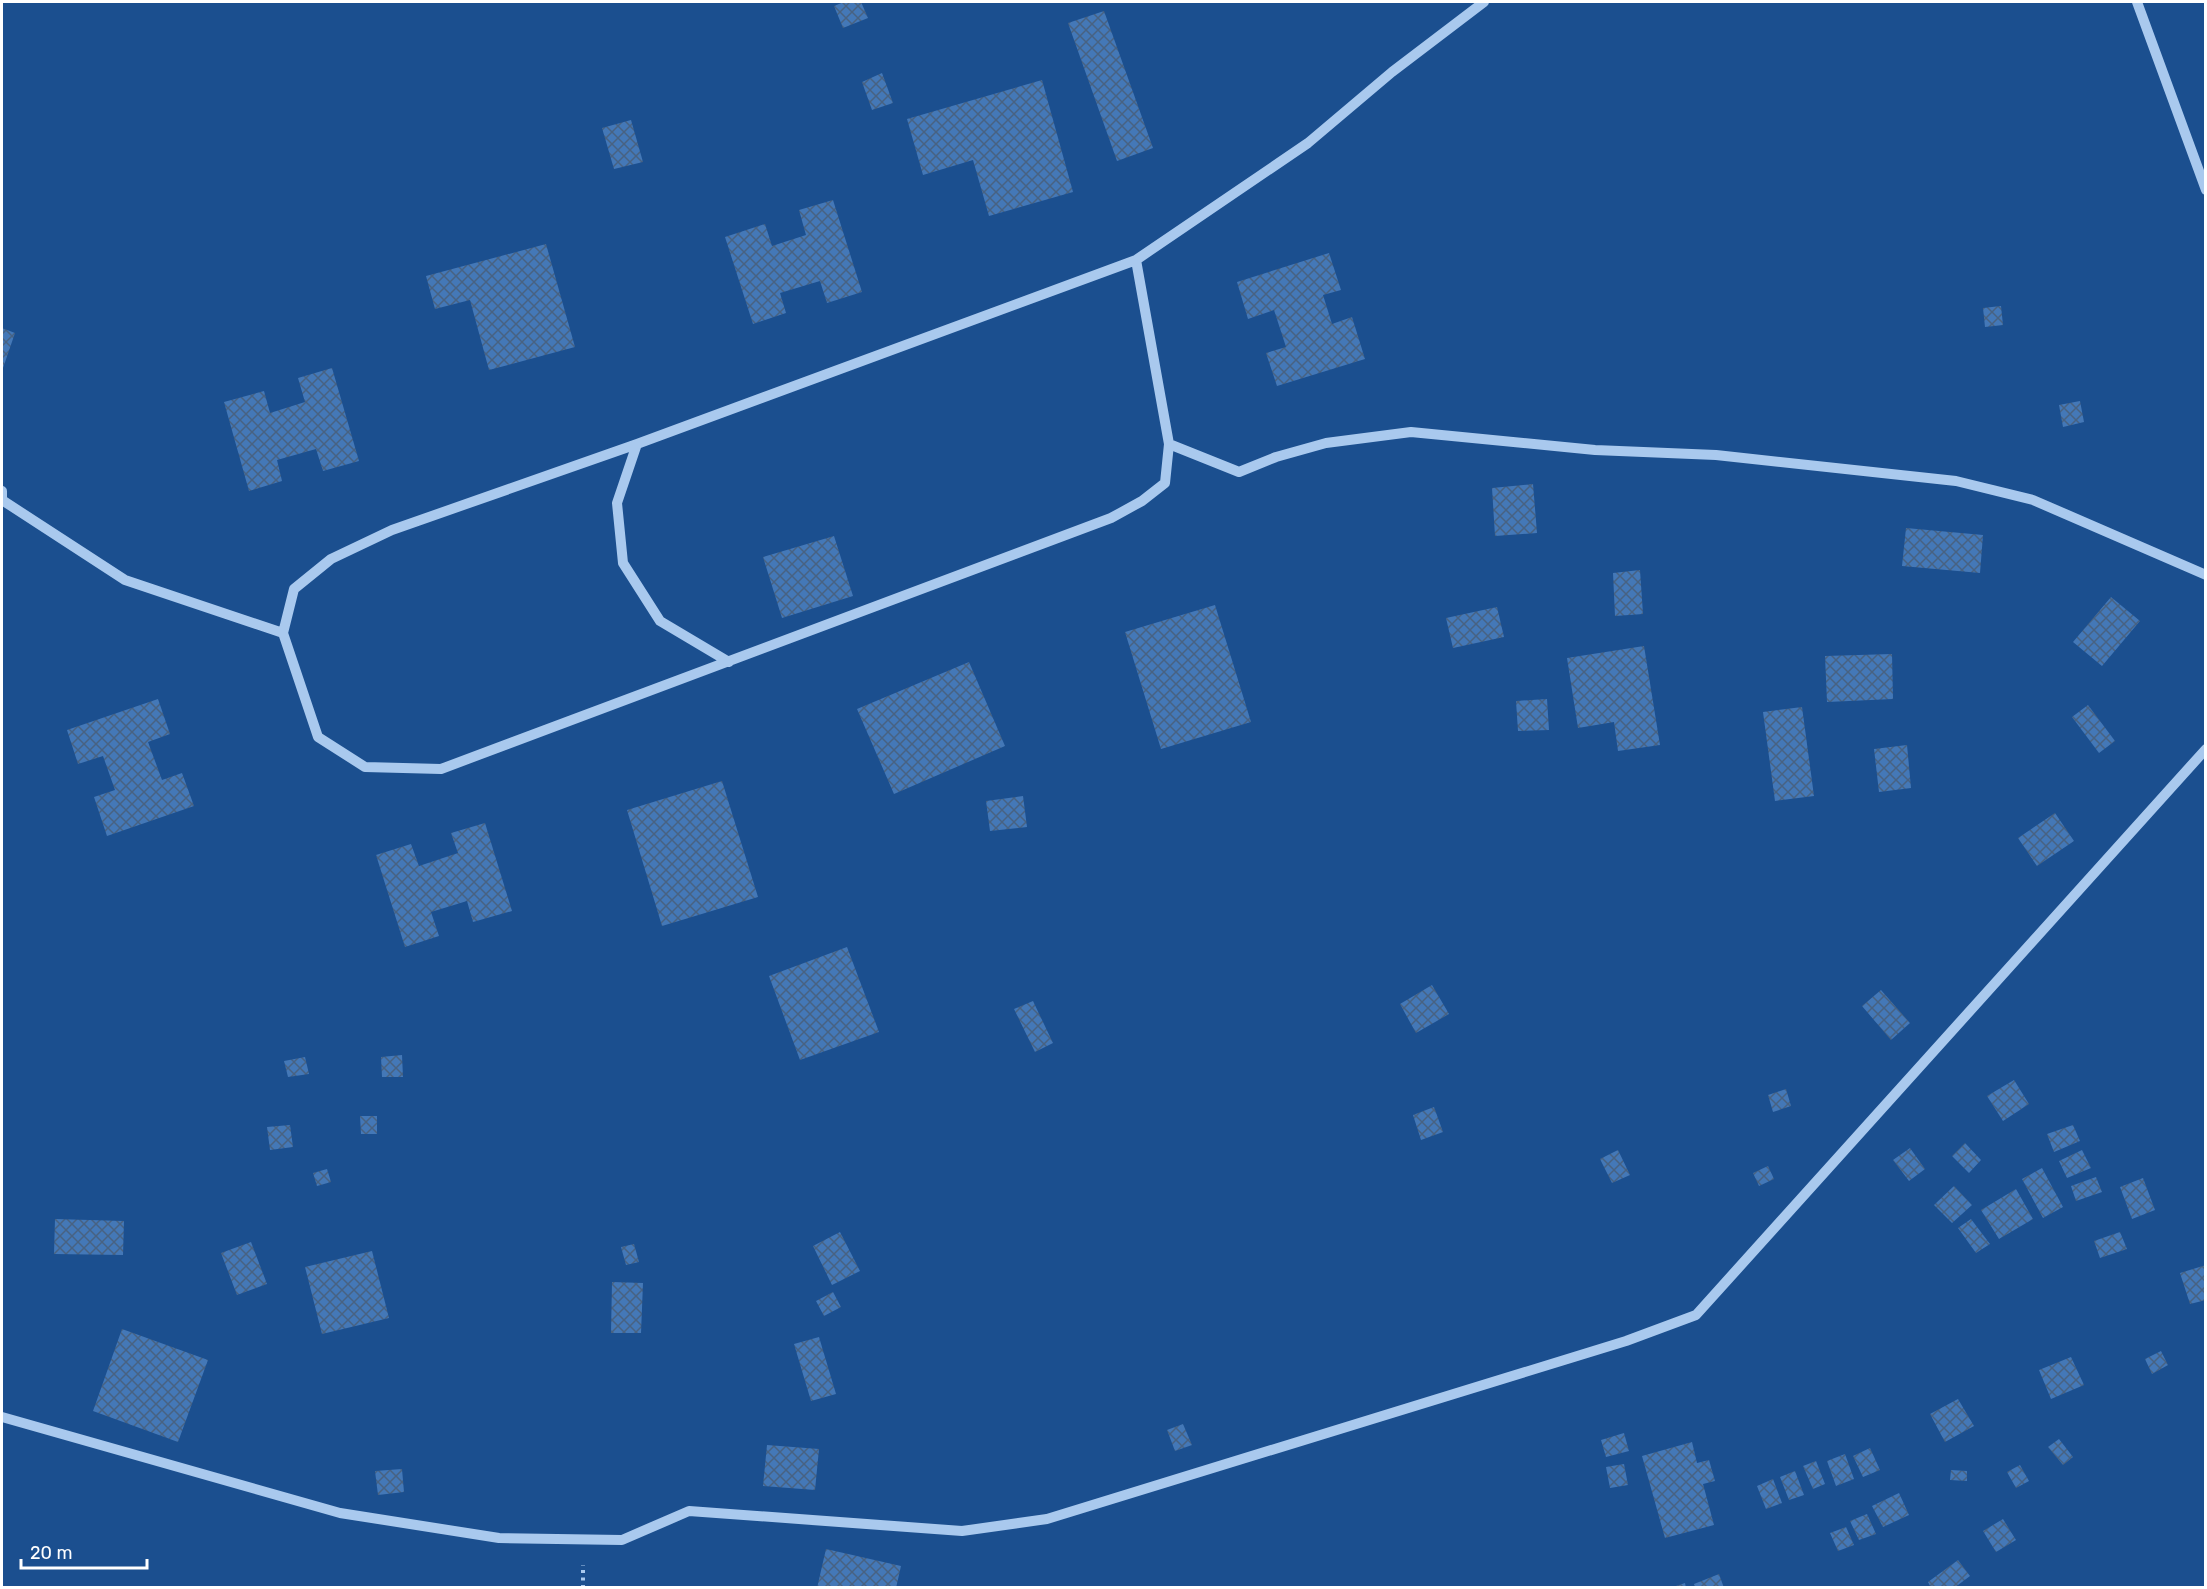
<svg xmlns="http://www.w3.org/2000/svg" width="2207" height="1589" viewBox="0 0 2207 1589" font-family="Rubik,sans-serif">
<defs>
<pattern id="building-cross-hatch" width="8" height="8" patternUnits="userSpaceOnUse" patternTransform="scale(1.5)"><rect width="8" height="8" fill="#4478b7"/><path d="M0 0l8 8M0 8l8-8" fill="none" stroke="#486282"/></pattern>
</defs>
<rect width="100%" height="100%" fill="#1b4f8f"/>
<path fill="url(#building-cross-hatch)" d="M844 2H861L868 18 843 28 834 6Z
M1104 11 1153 148 1117 161 1068 23Z
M882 73 893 103 872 110 862 82Z
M1042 80 1073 192 989 216 973 160 923 175 907 119Z
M631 120 643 162 614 169 602 128Z
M833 200 862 292 827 303 820 281 780 293 786 313 753 324 725 237 765 224 772 246 806 235 799 210Z
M546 244 575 347 489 370 470 300 435 309 426 276Z
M1329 253 1341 290 1323 295 1332 324 1352 317 1365 359 1277 386 1266 353 1286 347 1274 310 1248 319 1237 282Z
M2001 306 2003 325 1985 327 1983 308Z
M2 328 15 333 2 371Z
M332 368 359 461 323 471 316 449 277 460 282 481 249 491 224 402 264 391 270 413 305 402 298 378Z
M2080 401 2084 422 2063 427 2059 405Z
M1533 484 1537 533 1495 536 1492 488Z
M1906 528 1983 535 1980 573 1902 566Z
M834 536 853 596 782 618 763 557Z
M1640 570 1643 614 1615 616 1613 573Z
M2111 597 2140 621 2102 666 2073 642Z
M1215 605 1251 722 1161 749 1125 632Z
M1497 607 1504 637 1453 648 1446 618Z
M1644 646 1660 745 1618 751 1614 722 1578 728 1567 658Z
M1892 654 1893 699 1827 702 1825 656Z
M969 662 1005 746 894 794 857 709Z
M158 699 170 734 148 742 162 780 182 773 194 806 107 836 94 797 115 790 103 756 78 764 67 730Z
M1547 699 1549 730 1518 731 1516 701Z
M2088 705 2115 741 2099 753 2072 717Z
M1802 707 1814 796 1775 801 1763 712Z
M1907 745 1911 788 1879 792 1874 749Z
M722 781 758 897 662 926 627 810Z
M1023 796 1027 827 990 831 986 801Z
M2055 813 2074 841 2037 866 2018 838Z
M485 823 512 911 473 922 467 901 431 912 439 936 405 947 376 855 411 844 419 866 458 853 451 833Z
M847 947 879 1032 800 1060 769 976Z
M1432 985 1449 1014 1416 1033 1400 1004Z
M1881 990 1910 1023 1891 1040 1862 1006Z
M1033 1001 1053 1043 1035 1052 1014 1009Z
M402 1055 403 1077H382L381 1057Z
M305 1057 309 1074 288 1077 284 1061Z
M2014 1080 2029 1104 2003 1121 1987 1096Z
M1786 1089 1791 1106 1773 1112 1768 1095Z
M1434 1107 1443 1132 1421 1140 1413 1115Z
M360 1116H377V1134H361Z
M290 1125 293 1147 270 1150 267 1127Z
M2073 1125 2080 1141 2054 1152 2047 1134Z
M1965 1143 1981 1160 1969 1173 1952 1156Z
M1910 1148 1925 1169 1909 1181 1893 1160Z
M1618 1150 1630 1175 1612 1183 1600 1159Z
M2082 1150 2091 1168 2067 1178 2059 1161Z
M1768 1166 1774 1179 1759 1186 1753 1173Z
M2042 1168 2063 1207 2043 1218 2022 1179Z
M327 1169 331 1182 317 1186 313 1173Z
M2096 1177 2102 1192 2076 1201 2071 1186Z
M2143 1178 2155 1210 2132 1219 2120 1187Z
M1954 1186 1972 1205 1952 1223 1934 1205Z
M2016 1189 2033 1219 1999 1239 1981 1210Z
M55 1219 124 1221 123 1255 54 1254Z
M1971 1219 1990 1244 1976 1253 1958 1228Z
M840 1232 860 1271 832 1285 813 1246Z
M2120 1232 2127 1249 2100 1258 2094 1241Z
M251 1242 267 1284 237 1295 221 1253Z
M634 1244 639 1262 626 1265 621 1247Z
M372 1251 389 1318 322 1334 305 1267Z
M2206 1265V1300L2190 1304 2180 1273Z
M612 1282 643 1283 641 1333H611Z
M833 1292 841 1307 824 1316 816 1301Z
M122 1329 208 1360 178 1442 93 1411Z
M819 1337 836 1394 811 1401 794 1344Z
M2161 1351 2168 1365 2152 1374 2145 1359Z
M2071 1357 2084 1385 2051 1399 2039 1370Z
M1958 1399 1974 1426 1945 1442 1930 1414Z
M1183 1424 1192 1445 1175 1451 1167 1430Z
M1624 1433 1629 1451 1606 1457 1601 1440Z
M2059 1439 2073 1457 2063 1465 2048 1447Z
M1692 1442 1697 1463 1709 1460 1715 1481 1703 1484 1714 1525 1665 1538 1642 1456Z
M767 1445 819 1449 815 1490 763 1486Z
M1870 1448 1880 1470 1863 1477 1853 1456Z
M1845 1454 1854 1479 1836 1486 1827 1461Z
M1816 1461 1825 1484 1813 1489 1803 1466Z
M1624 1464 1628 1485 1610 1488 1606 1467Z
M2020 1465 2029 1481 2016 1488 2007 1472Z
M402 1469 404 1492 378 1495 375 1471Z
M1951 1470 1967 1471V1481L1950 1480Z
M1795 1471 1804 1495 1789 1500 1780 1477Z
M1773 1479 1782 1503 1766 1509 1757 1486Z
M1899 1493 1909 1515 1883 1527 1872 1506Z
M1867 1514 1876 1534 1859 1540 1850 1521Z
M2003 1519 2016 1540 1996 1552 1983 1531Z
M1846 1527 1854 1545 1838 1551 1830 1533Z
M826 1549 901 1566 896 1588H817Z
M1958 1560 1970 1576 1954 1588H1931L1928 1582Z
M1719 1574 1724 1588H1695L1694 1584Z
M1685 1583 1686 1588H1673V1587Z"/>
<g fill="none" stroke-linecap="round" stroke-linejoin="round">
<path stroke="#a9c9ee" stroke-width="4" stroke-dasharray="3 4.5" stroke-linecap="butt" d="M583 1588V1565"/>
<path stroke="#a9c9ee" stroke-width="10" d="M2137 2 2206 190
M1136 260 1169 444 1165 483 1142 501 1111 518 441 769 365 767 318 737 283 633 294 589 331 559 392 530 637 444 1136 260 1308 143 1392 72 1484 2
M637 444 617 503 623 563 660 621 729 662
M1169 444 1239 472 1276 457 1326 443 1411 432 1595 450 1716 455 1956 481 2033 500 2206 575
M2 491V500L125 580 283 633
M2 1417 340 1513 499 1538 622 1540 689 1511 962 1531 1047 1519 1626 1341 1696 1315 2206 749"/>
</g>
<rect width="2207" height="1589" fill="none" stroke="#ffffff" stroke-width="6"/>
<path d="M21 1559v9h126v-9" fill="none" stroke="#ffffff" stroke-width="3"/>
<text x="30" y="1559" font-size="18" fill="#ffffff" stroke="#1b4f8f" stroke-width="4.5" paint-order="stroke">20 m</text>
</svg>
